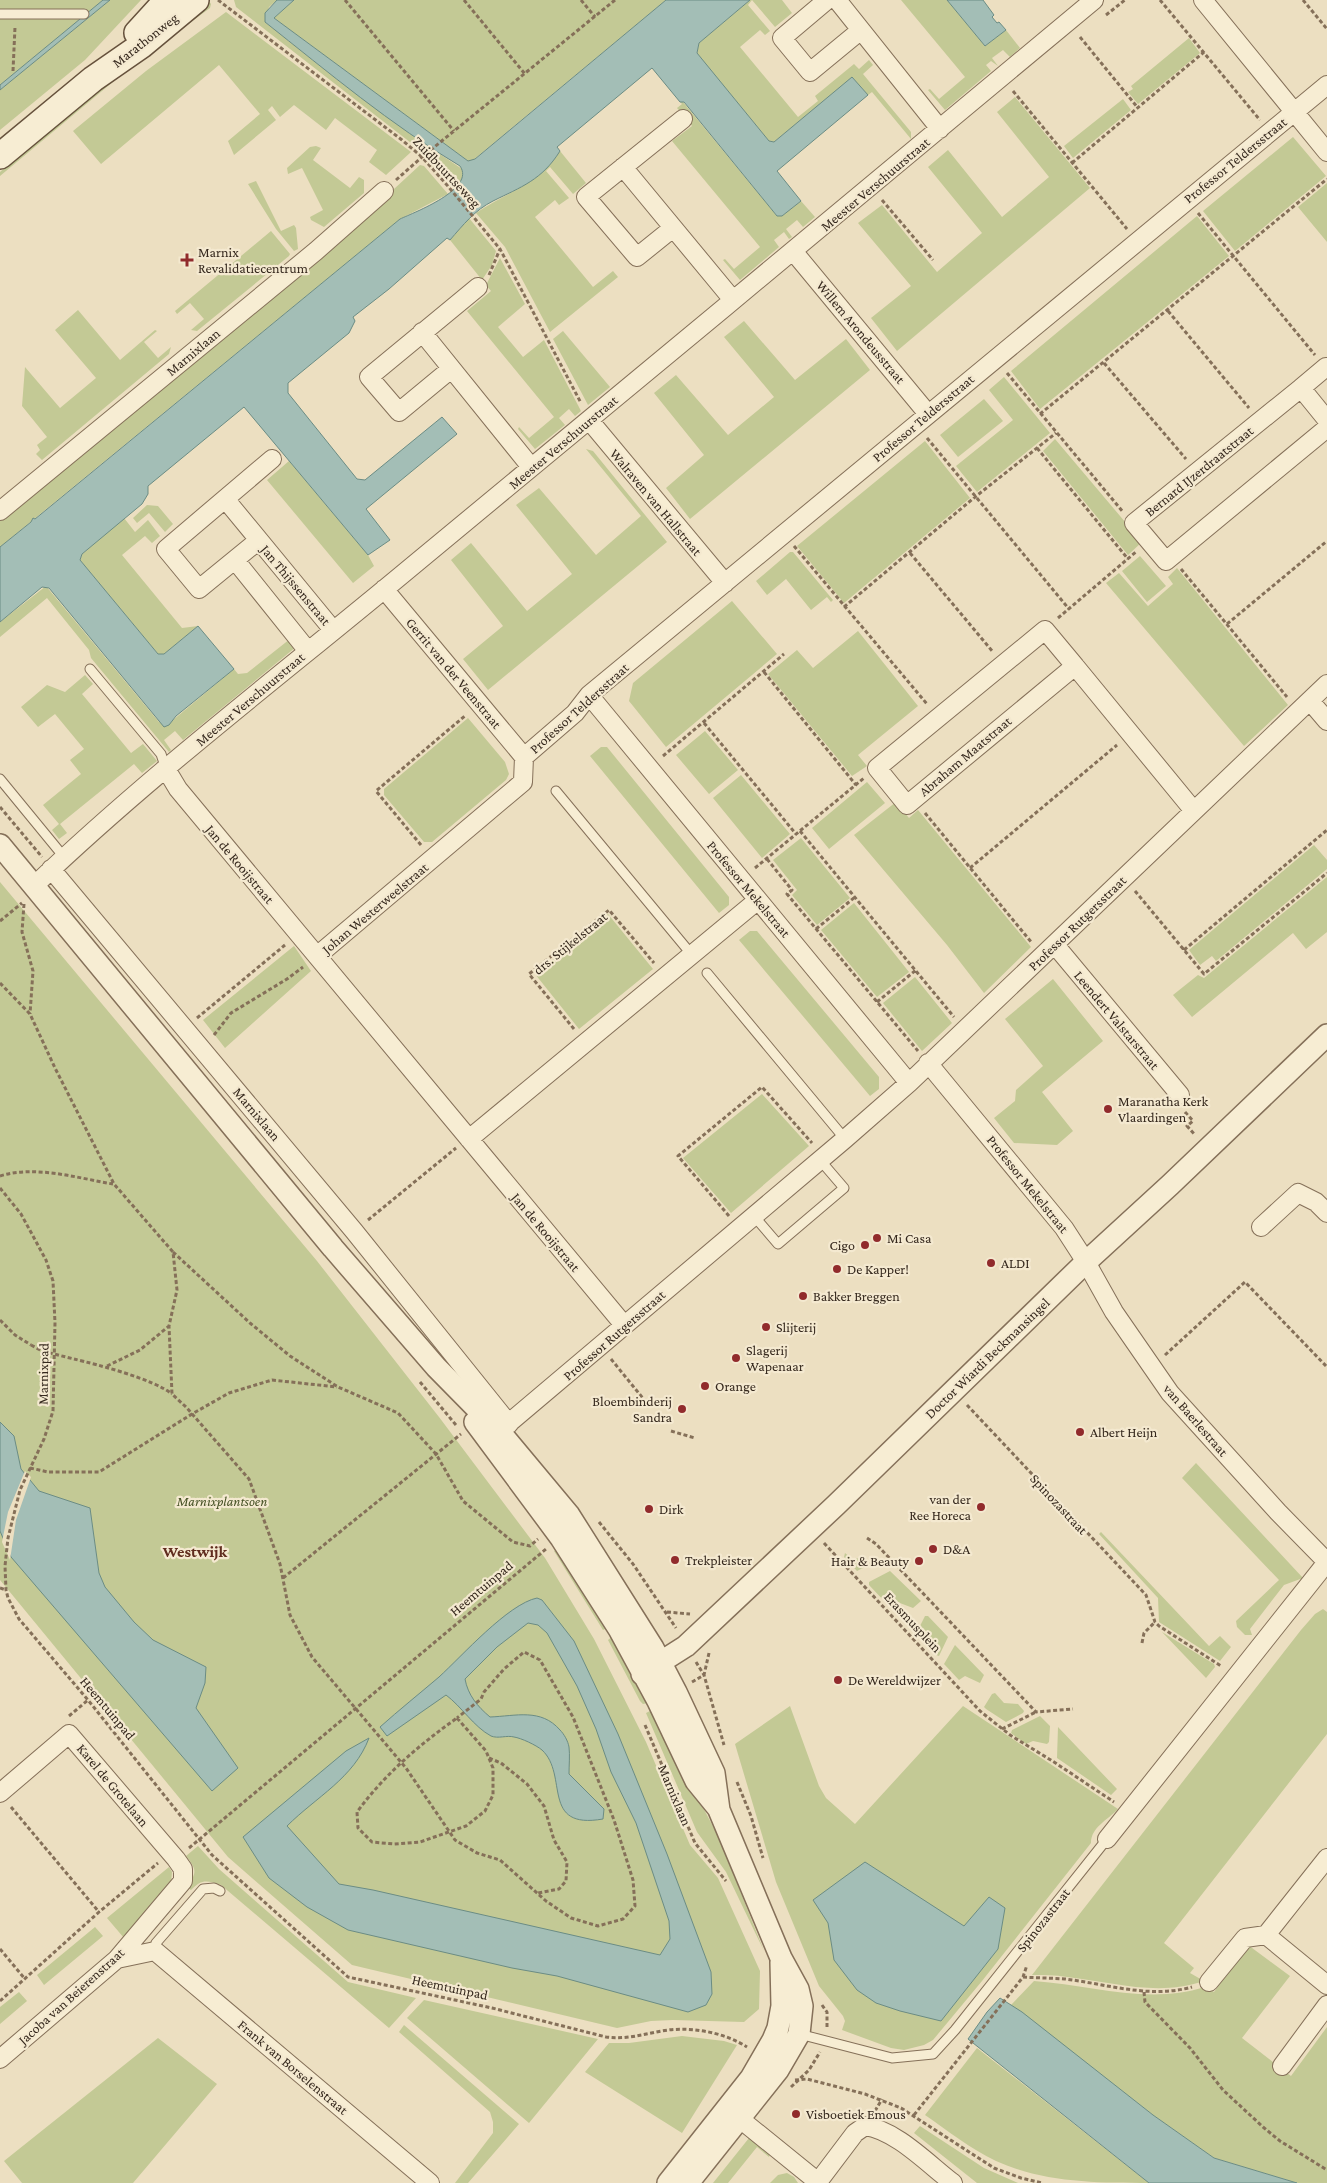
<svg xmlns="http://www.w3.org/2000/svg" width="1327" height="2183" viewBox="0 0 1327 2183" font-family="'Crimson Pro',serif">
<rect width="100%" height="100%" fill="#ecdfc1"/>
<path fill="#c3c995" d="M0 0H103L0 85Z
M110 0H141L85 60 0 130V90Z
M208 0 211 4 210 8 138 61 0 176V172L21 153Z
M234 0H277L269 7 265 22 339 81 430 148 424 153 236 7Z
M294 0H666L472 161H468L274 18Z
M750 0H782L792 13 775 27 752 0 748 5 770 31 765 35 760 30 740 47 798 117 818 101 815 96 854 64 859 69 869 60 873 65 863 74 911 132V139L872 92 868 95 852 78 774 142 769 141 697 54 699 43Z
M901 0H947L985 46 1006 30 1020 48 1010 57 1003 50 992 58 998 66 991 61 986 65 991 71 945 110 928 90 930 89 939 99 965 77Z
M226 12 411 152 386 175 369 162 377 150 335 118 326 130 294 105 280 117 272 106 268 110 276 120 234 155 228 141 260 114 219 65 101 164 73 131 146 71Z
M1189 38 1200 53 1138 104 1128 92 1133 89 1131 86Z
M1015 97 1090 188 897 351 871 318 911 286 858 223 882 205 937 272 982 233 928 167 948 150 1002 217 1049 177 997 112Z
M1123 99 1131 110 1073 158 1064 146Z
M680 102H683L777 216H782L801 201 815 217 803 227 797 220 786 229 792 237 789 239 784 232 774 240 779 247 740 280 723 260 725 259 734 269 760 247 672 141 692 126 677 108 682 104Z
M1293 137 1326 176 1235 251 1203 211Z
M316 146 321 148 313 160 350 188 359 177 364 180V193L324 227 311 220 310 217 323 210 302 168 288 174 287 168 310 147Z
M434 150 462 169C464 177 463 183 455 188L427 156Z
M560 151 586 183 573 194 550 167 546 171 569 198 559 205 555 200 535 217 593 287 613 271 618 277 550 332 505 247 476 213C507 192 539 184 560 151Z
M420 165 424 166 448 194 400 219 0 547V521L385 202 389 199 394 189Z
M256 181 281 231 294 225 296 228 298 249 294 251 276 229 248 184Z
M1327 183V242L1298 207Z
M1197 216 1229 256 1040 409 1011 371Z
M469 218 496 251 492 265 482 280 450 240Z
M271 231 290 254 289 256 197 331 191 330 204 319 190 303 177 314 175 311Z
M500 258 525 304 498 327 523 357 544 340 581 411 575 416 569 409 559 418 565 425 535 449 518 429 519 427 529 438 554 417 467 311 491 291 486 285Z
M78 310 120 360 155 330 157 331 144 342 158 358 171 347 169 354 42 460 36 454 40 450 37 445 47 437 22 406 25 367 60 408 96 378 55 330Z
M744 321 795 380 846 339 870 370 690 519 666 488 704 455 654 393 676 375 728 435 774 397 724 337Z
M563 331 610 387 588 405 553 339Z
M1004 377 1050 433 977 492 956 466 1013 420 989 390Z
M984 399 1003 421 958 457 940 435Z
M1055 439 1142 542 1128 555 1043 451Z
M925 441 970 498 844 603 797 546Z
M586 449 593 451 667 542 488 690 463 659 503 626 451 560 471 543 527 611 572 574 516 505 539 488 596 555 641 516Z
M289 461 368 555 374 566 353 583 267 480Z
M147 505 158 506 173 524 165 532 149 513 137 523 133 518Z
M124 518 135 532 148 520 160 536 152 543 145 536 122 555 182 628 198 626 164 654H158L80 560 82 554Z
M790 552H793L833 600 831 602 827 597 811 610 786 579 767 595 756 581Z
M1140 556 1166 586 1147 602 1122 571Z
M1177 568 1288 705 1244 746 1106 583 1119 573 1148 606 1173 584 1168 577Z
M46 586 159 722 167 725 234 669 238 674 247 673 290 639 296 647 183 740 175 731 164 740 171 750 169 752 91 658 89 650 47 598 0 637V622Z
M732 601 777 654 666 747 629 701 633 683Z
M858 631 918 706 858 755 867 766 852 776 768 674 797 650 813 668Z
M85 675 93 684 82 694 131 753 143 744 157 761 142 773 134 764 60 824 67 833 59 839 52 830 59 824 43 805 81 774 70 760 84 749 55 714 38 727 21 707 47 685 65 692Z
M468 718 505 762 509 774 506 780 432 842H424L384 795V789Z
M705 731 738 770 709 794 676 755Z
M601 747H607L729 897V905L719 913 590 756Z
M741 775 790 834 762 858 713 798Z
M867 782 885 803 829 849 812 828Z
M896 802 909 818 918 810 1031 947 984 993 947 945 854 835Z
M801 838 850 898 817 925 792 895 797 890 773 860Z
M1314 845 1327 860V869L1216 961 1212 956 1200 965 1189 950Z
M1327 877V932L1306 949 1293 933 1192 1017 1173 995 1198 975 1204 978Z
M0 882 317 1261 439 1417 545 1558 594 1639 646 1742 690 1845 718 1878 760 1971 759 2009 744 2022 673 2020 651 2021 617 2028 352 1965 228 1857 0 1580Z
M854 903 909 972 877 997 821 930Z
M608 914 653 969 579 1029 535 974Z
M750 931H757L879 1077V1089L870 1096 739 940Z
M294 946 311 971 225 1048 203 1020Z
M915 977 952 1023 922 1051 883 1003Z
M1053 979 1103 1041 1042 1092 1073 1131 1057 1145 1014 1143 994 1118 1015 1101 1016 1090 1043 1066 1005 1019Z
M762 1094 809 1146 731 1213 683 1158Z
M1196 1463 1303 1578 1284 1585 1250 1629 1252 1635H1245L1237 1627 1236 1621 1279 1580 1182 1478Z
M1101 1532 1209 1646 1220 1636 1231 1647 1220 1661 1159 1622 1158 1598 1099 1534Z
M560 1546 609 1627 603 1630 554 1551Z
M845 1553 853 1560 863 1556 871 1564 857 1571 844 1557Z
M890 1571 921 1601 913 1608 892 1600 886 1603 869 1585V1582Z
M1323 1609 1327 1612V1734L1164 1943 1194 1968 1190 1973 1204 1981C1158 1997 1113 1982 1067 1977 1055 1975 1044 1975 1032 1975L1301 1630 1315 1614Z
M925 1616H928L948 1637 939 1656 936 1655 916 1634Z
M1162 1632 1214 1664 1215 1667 1206 1678Z
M613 1636 648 1703 643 1704 640 1701 608 1640Z
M955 1645 984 1675 980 1683 965 1676 959 1680 944 1664Z
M995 1693 1004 1703 1018 1704 1024 1711 1023 1713 1006 1722 986 1709 984 1707 992 1694Z
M790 1706 819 1786 826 1798 855 1824 963 1706 1118 1809C1108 1820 1091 1827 1091 1843L982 1981 933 2040 924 2045 904 2050 891 2048 842 2030 845 2021 843 2016 819 1986 776 1882 735 1744Z
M652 1710 719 1838 764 1951 726 1872 697 1832 646 1713Z
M1040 1716 1050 1726 1049 1742 1047 1744 1033 1741 1026 1744 1011 1733 1012 1730Z
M1058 1727 1117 1789 1111 1795 1057 1758Z
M198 1846 219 1869 348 1982 416 1998 389 2028 221 1885C207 1880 201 1879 191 1890L187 1887C197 1872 197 1870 186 1856Z
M169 1867 172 1872 171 1883 124 1938 107 1918Z
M95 1927 103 1936 44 1985 37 1975Z
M1248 1945 1290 1976 1242 2038 1291 2076 1327 2027V2183H1297L1214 2158 1153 2115 1011 2005 1034 1981C1092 1985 1148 2005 1205 1987L1214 1992Z
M19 1992 27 2001 0 2024V2007Z
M424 2000 598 2039 529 2123 407 2018Z
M404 2025 519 2124 468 2183H455L493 2133V2122L490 2112 399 2032Z
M682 2036 724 2041 737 2045 682 2133 585 2072 609 2043H629Z
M158 2038 217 2084 133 2183H22L4 2161Z
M977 2048 1149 2183C1097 2183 1044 2183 996 2161 971 2149 948 2131 925 2115Z
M920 2126 984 2168 1018 2183H977L914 2133Z
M749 2138 770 2154 769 2157 757 2147 728 2183H713Z
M787 2173 794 2177 798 2183H770L778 2175Z"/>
<path fill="#a3beb6" stroke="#6b8c84" d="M103 0H110L0 90V85Z
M277 0H294L274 18 468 161 475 159 666 0H750L699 43 697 53 769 141 774 142 852 77 868 95 777 171 801 201 782 216H777L684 102H680L652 68 557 147 560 151C542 180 521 187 493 201 475 210 463 225 450 240L447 238 389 289 353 317 355 321 349 333 288 383V393L357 479 365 480 442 417 457 434 366 509 390 540 368 555 244 407 148 486V494L142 504 82 554 80 560 158 654H164L198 626 234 669 176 716 169 725 164 727 49 588 42 587 0 622V547L31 522 33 518 35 519 400 219C415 212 476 189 460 166 391 125 328 72 265 22V13Z
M947 0H983L994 15 992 17 997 23 999 22 1006 30 985 46Z
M0 1422 14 1436 21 1469 39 1491 90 1508 99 1573 105 1587 134 1622 153 1640 206 1667 205 1683 196 1708 238 1768 212 1791 11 1557 0 1531Z
M537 1598 542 1600 574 1641 618 1734 667 1854 711 1972 712 1994 706 2005 688 2012 557 1976 512 1968 348 1930 307 1907 269 1878 243 1837 346 1751 369 1738C354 1778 316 1797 287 1826L339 1884 373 1890 660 1955 670 1939 669 1921 636 1823 611 1772 596 1729 577 1686 547 1633 538 1625 528 1623 497 1647 465 1679C468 1695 477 1706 490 1717 516 1716 541 1708 560 1730 564 1734 568 1741 569 1747 570 1755 569 1765 569 1774L604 1809 603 1819C540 1830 569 1775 542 1750 536 1745 521 1738 514 1737 507 1735 498 1739 491 1736 474 1727 461 1706 446 1695L387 1736 380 1727C399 1710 419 1694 439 1677 462 1656 508 1604 537 1598Z
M865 1862 964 1926 989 1897 1005 1908 998 1949 941 2021 900 2011 876 2003 857 1990 834 1960 828 1923 813 1900Z
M1000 1998 1022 2012 1153 2115 1214 2158 1297 2183H1149L968 2039 987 2012Z"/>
<path fill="#ecdfc1" d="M25 1471 31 1477 16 1520 10 1560 2 1542 8 1512Z"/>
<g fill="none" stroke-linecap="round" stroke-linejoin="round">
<defs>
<path id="service" d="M0 14H84
M90 669 161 754 166 769
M0 779 64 857
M556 791 692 955
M707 973 845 1139
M754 1216 778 1244 844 1188 820 1160
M155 1951 156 1943 203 1889 214 1888 220 1891
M799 2034 892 2058 933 2054 955 2030 1107 1839"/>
<path id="minor" d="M827 0 782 38 810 72 861 30
M837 0 940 129
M1203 0 1327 152
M623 167 733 300
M673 228 637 257 586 197 683 119
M793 251 928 414
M422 332 531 467
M451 369 399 412 369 377 478 287
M1301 388 1326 367
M589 420 725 583
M1327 420 1301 388 1134 523 1166 561 1327 428
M226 500 333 630
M0 511 316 251 384 191
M259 540 199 589 166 549 272 459
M235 560 308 651
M384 589 524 757
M1075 666 1045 630 877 768 907 805 1075 666 1194 811
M589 695 909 1083
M1310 701 1327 721
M524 757 575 713 589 695 1327 85
M166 769 178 789 624 1325
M51 869 354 1231 509 1424
M34 886C152 773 284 673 410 568 638 379 867 190 1094 0
M1055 945 1180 1095
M317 956 523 782 524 757
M928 1063 1064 1228 1086 1262 1114 1312 1170 1393 1278 1512 1327 1562
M469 1139 758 900
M1261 1227 1298 1193 1316 1202 1327 1213
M490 1439 845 1139 909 1083 1327 684
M0 1793 69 1734 176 1859 183 1869V1881L117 1959 0 2059
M1107 1839 1327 1562
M1327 1858 1266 1935 1327 1985
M117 1959 155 1951 430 2183
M1209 1982 1245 1938 1266 1935
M1282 2066 1327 2005
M729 2110 818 2182 855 2133 865 2126C896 2130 928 2164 953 2183"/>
<path id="tertiary" d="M0 845 333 1248 436 1367 499 1431 569 1515 653 1648 676 1692 714 1773 719 1810 781 1958 798 1989 802 2006 799 2034 778 2070 688 2183
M475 1422 561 1538 619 1629 658 1701 696 1781 718 1808
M642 1674 686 1646 836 1505 1086 1262 1170 1185 1327 1035
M668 2183 751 2078 773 2040 778 2028 782 2006 781 1962"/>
<path id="secondary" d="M137 33 167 0
M0 156 93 79 142 45 196 0"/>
</defs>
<use href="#service" stroke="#857059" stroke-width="11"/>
<use href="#minor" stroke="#857059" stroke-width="20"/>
<use href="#tertiary" stroke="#857059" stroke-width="24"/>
<use href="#secondary" stroke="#66513c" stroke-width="28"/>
<path stroke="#857059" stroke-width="3" stroke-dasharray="4 2.5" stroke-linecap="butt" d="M218 0 402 140 422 157 447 185 500 249 581 403
M345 0 454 131
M464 0 525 74
M581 0 595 17
M1160 0 1260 120
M1303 0 1327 29
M1106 15 1125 0
M1080 37 1138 108
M13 71 15 27
M1013 91 1127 229
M1072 163 1204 52
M396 180 422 157 615 0
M882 200 933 260
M1198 213 1315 355
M489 275 500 249
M1168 311 1249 408
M1104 363 1186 459
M1007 373 1123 512
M1040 414 1327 179
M927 438 1069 609
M1037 448 1128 559
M794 546 927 704
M910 553 993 652
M1181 569 1287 697
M844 607 975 497 1056 433
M1058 618 1137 551
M1227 624 1327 541
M764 672 856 785
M704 723 796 834
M663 756 784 654
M0 807 42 857
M925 813 1032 943
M800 831 954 1017
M421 845 376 791 466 715
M767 859 792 890 787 894 918 1051
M755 868 864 778
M970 868 1117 745
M1135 891 1204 974 1327 873
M24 904 22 932 33 971 30 1014
M0 921 22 903
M816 929 855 897
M1184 950 1327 830
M0 983 30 1014 55 1068 114 1184 173 1252 177 1290 169 1326 172 1394 186 1407 249 1479 280 1564 290 1615 312 1657 406 1768 455 1840 477 1853 500 1860 546 1901 571 1918 598 1926 623 1919 635 1906 633 1880 614 1820 573 1717 540 1660 524 1652 504 1669 484 1692 481 1699 457 1718
M877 1002 916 970
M197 1018 285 945
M574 1029 529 974 609 910 654 963
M214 1035 231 1013 287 979 303 967
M1185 1112 1193 1121 1187 1126 1195 1135
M0 1176C36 1165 77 1178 113 1184
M0 1188 21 1214 46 1260 53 1281 55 1323 53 1411 44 1439 20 1490 8 1538 5 1566 6 1590 8 1598 19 1619 88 1700 212 1855 348 1977 492 2008 606 2037C628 2040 647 2033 668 2030 695 2027 725 2033 747 2047
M729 1216 678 1156 762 1087 812 1143
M368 1220 456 1148
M173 1252 250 1323 290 1356 338 1387 398 1413 436 1454 463 1501 513 1542 530 1546 538 1539
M0 1320 15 1335 31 1345
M1165 1355 1245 1282 1327 1367
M74 1359C99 1365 153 1379 172 1394
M611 1359 650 1407
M107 1366 140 1350 169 1326
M420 1382 456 1425
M967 1405 1146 1595 1155 1622 1159 1626 1221 1666
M671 1431 695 1438
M30 1468 48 1472H99L192 1414 229 1393 272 1380 337 1387
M599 1522 633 1564 676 1628
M867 1538 876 1544 1036 1712 1073 1709
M824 1543 980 1711 1010 1735 1054 1762 1114 1802
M283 1578 461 1434
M0 1588 6 1590
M667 1612 690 1614
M1142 1643 1144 1633 1155 1622
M696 1662 704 1675 724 1745
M692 1682 704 1675 709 1653
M69 1716 88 1700
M457 1718 486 1751 493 1768V1795L485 1811 466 1826 420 1842 394 1844 372 1842 358 1828 357 1812C385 1774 419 1745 457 1718Z
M645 1725 695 1843 726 1881
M1002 1729 1036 1712
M489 1758 501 1763 527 1784 544 1806 554 1840 567 1862 566 1881 559 1889 538 1893
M737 1782 751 1816 763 1858
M11 1807 99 1912
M189 1848 546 1549
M0 1949 25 1979
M1023 1977C1037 1978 1051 1978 1065 1979 1107 1984 1150 1999 1192 1987
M1144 1992 1145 2002 1190 2048 1223 2090 1263 2127 1280 2141 1327 2170
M0 2001 99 1912 158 1863
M822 2005 827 2012V2029
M795 2080 807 2079 865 2094 901 2108 994 2168 1021 2178 1042 2183
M791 2087 809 2070 820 2052
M875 2111 882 2099
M914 2115 1016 1986 1023 1977 1027 1965"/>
<use href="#service" stroke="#f7edd3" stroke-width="9"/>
<use href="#minor" stroke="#f7edd3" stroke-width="18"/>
<use href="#tertiary" stroke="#f7edd3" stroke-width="21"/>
<use href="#secondary" stroke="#f7edd3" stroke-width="25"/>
<path stroke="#857059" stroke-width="3" stroke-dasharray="4 2.5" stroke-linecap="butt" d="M31 1345 42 1351 74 1359"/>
</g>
<g fill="#912b2c" stroke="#f4e9d0" stroke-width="2">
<path d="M184.5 252.5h5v5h5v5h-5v5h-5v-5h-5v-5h5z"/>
<circle cx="1108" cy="1109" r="5"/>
<circle cx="877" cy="1238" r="5"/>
<circle cx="865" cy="1245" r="5"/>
<circle cx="991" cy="1263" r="5"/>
<circle cx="837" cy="1269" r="5"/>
<circle cx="803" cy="1296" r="5"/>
<circle cx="766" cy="1327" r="5"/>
<circle cx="736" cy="1358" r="5"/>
<circle cx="705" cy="1386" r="5"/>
<circle cx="682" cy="1409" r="5"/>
<circle cx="1080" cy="1432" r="5"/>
<circle cx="981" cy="1507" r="5"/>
<circle cx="649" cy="1509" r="5"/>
<circle cx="933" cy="1549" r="5"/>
<circle cx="675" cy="1560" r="5"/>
<circle cx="919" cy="1561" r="5"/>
<circle cx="838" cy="1680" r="5"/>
<circle cx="796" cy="2114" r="5"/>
</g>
<g text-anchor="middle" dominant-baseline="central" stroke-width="4.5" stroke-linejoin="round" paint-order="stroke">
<g font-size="14" fill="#35281d" stroke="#f4e9d0">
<text transform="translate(145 40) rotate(-38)">Marathonweg</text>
<text transform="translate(1235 160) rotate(-39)">Professor Teldersstraat</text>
<text transform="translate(447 172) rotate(47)">Zuidbuurtseweg</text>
<text transform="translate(875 184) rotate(-40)">Meester Verschuurstraat</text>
<text transform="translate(861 332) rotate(50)">Willem Arondeusstraat</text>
<text transform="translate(193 352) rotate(-40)">Marnixlaan</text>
<text transform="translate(923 418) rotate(-40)">Professor Teldersstraat</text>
<text transform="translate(563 442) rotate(-40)">Meester Verschuurstraat</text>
<text transform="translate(1199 471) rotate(-39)">Bernard IJzerdraatstraat</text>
<text transform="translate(656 502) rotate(50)">Walraven van Hallstraat</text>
<text transform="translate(296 585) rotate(50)">Jan Thijssenstraat</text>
<text transform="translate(454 673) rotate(50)">Gerrit van der Veenstraat</text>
<text transform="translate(250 699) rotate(-40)">Meester Verschuurstraat</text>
<text transform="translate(579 708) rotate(-42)">Professor Teldersstraat</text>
<text transform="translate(965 756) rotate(-40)">Abraham Maatstraat</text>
<text transform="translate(240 864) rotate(50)">Jan de Rooijstraat</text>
<text transform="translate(749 889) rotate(50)">Professor Mekelstraat</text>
<text transform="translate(375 908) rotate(-40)">Johan Westerweelstraat</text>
<text transform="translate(1077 923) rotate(-44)">Professor Rutgersstraat</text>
<text transform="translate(570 943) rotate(-39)">drs. Stijkelstraat</text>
<text transform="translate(1117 1020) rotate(50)">Leendert Valstarstraat</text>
<text transform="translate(257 1114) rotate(50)">Marnixlaan</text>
<text transform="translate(1028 1184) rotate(51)">Professor Mekelstraat</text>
<text transform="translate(546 1232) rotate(50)">Jan de Rooijstraat</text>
<text transform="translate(614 1335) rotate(-41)">Professor Rutgersstraat</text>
<text transform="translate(987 1358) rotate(-44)">Doctor Wiardi Beckmansingel</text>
<text transform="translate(43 1374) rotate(-89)">Marnixpad</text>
<text transform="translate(1196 1420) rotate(49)">van Baerlestraat</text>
<text transform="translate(1059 1504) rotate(47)">Spinozastraat</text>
<text transform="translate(481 1588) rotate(-40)">Heemtuinpad</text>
<text transform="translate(913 1622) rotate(47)">Erasmusplein</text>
<text transform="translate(108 1708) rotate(50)">Heemtuinpad</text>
<text transform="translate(113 1785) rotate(50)">Karel de Grotelaan</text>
<text transform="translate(675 1795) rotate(67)">Marnixlaan</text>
<text transform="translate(1043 1920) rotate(-52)">Spinozastraat</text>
<text transform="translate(450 1987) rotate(12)">Heemtuinpad</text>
<text transform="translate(71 1996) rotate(-42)">Jacoba van Beierenstraat</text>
<text transform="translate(293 2067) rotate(40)">Frank van Borselenstraat</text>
</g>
<g font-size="14" fill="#35281d" stroke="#f4e9d0" text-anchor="start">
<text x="198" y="252">Marnix<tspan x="198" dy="16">Revalidatiecentrum</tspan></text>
<text x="1118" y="1101">Maranatha Kerk<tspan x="1118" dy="16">Vlaardingen</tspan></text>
<text x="887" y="1238">Mi Casa</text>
<text x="855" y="1245" text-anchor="end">Cigo</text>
<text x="1001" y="1263">ALDI</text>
<text x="847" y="1269">De Kapper!</text>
<text x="813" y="1296">Bakker Breggen</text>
<text x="776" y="1327">Slijterij</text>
<text x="746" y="1350">Slagerij<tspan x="746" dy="16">Wapenaar</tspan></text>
<text x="715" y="1386">Orange</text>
<text x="672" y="1401" text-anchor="end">Bloembinderij<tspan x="672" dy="16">Sandra</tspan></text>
<text x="1090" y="1432">Albert Heijn</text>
<text x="971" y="1499" text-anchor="end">van der<tspan x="971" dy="16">Ree Horeca</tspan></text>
<text x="659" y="1509">Dirk</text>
<text x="943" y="1549">D&amp;A</text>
<text x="685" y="1560">Trekpleister</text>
<text x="909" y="1561" text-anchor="end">Hair &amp; Beauty</text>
<text x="848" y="1680">De Wereldwijzer</text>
<text x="806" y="2114">Visboetiek Emous</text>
</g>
<g font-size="14" font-style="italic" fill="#455024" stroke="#f4e9d0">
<text x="222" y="1501">Marnixplantsoen</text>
</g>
<g font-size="16" font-weight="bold" fill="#602c1e" stroke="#f4e9d0">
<text x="195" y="1551">Westwijk</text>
</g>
</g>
</svg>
